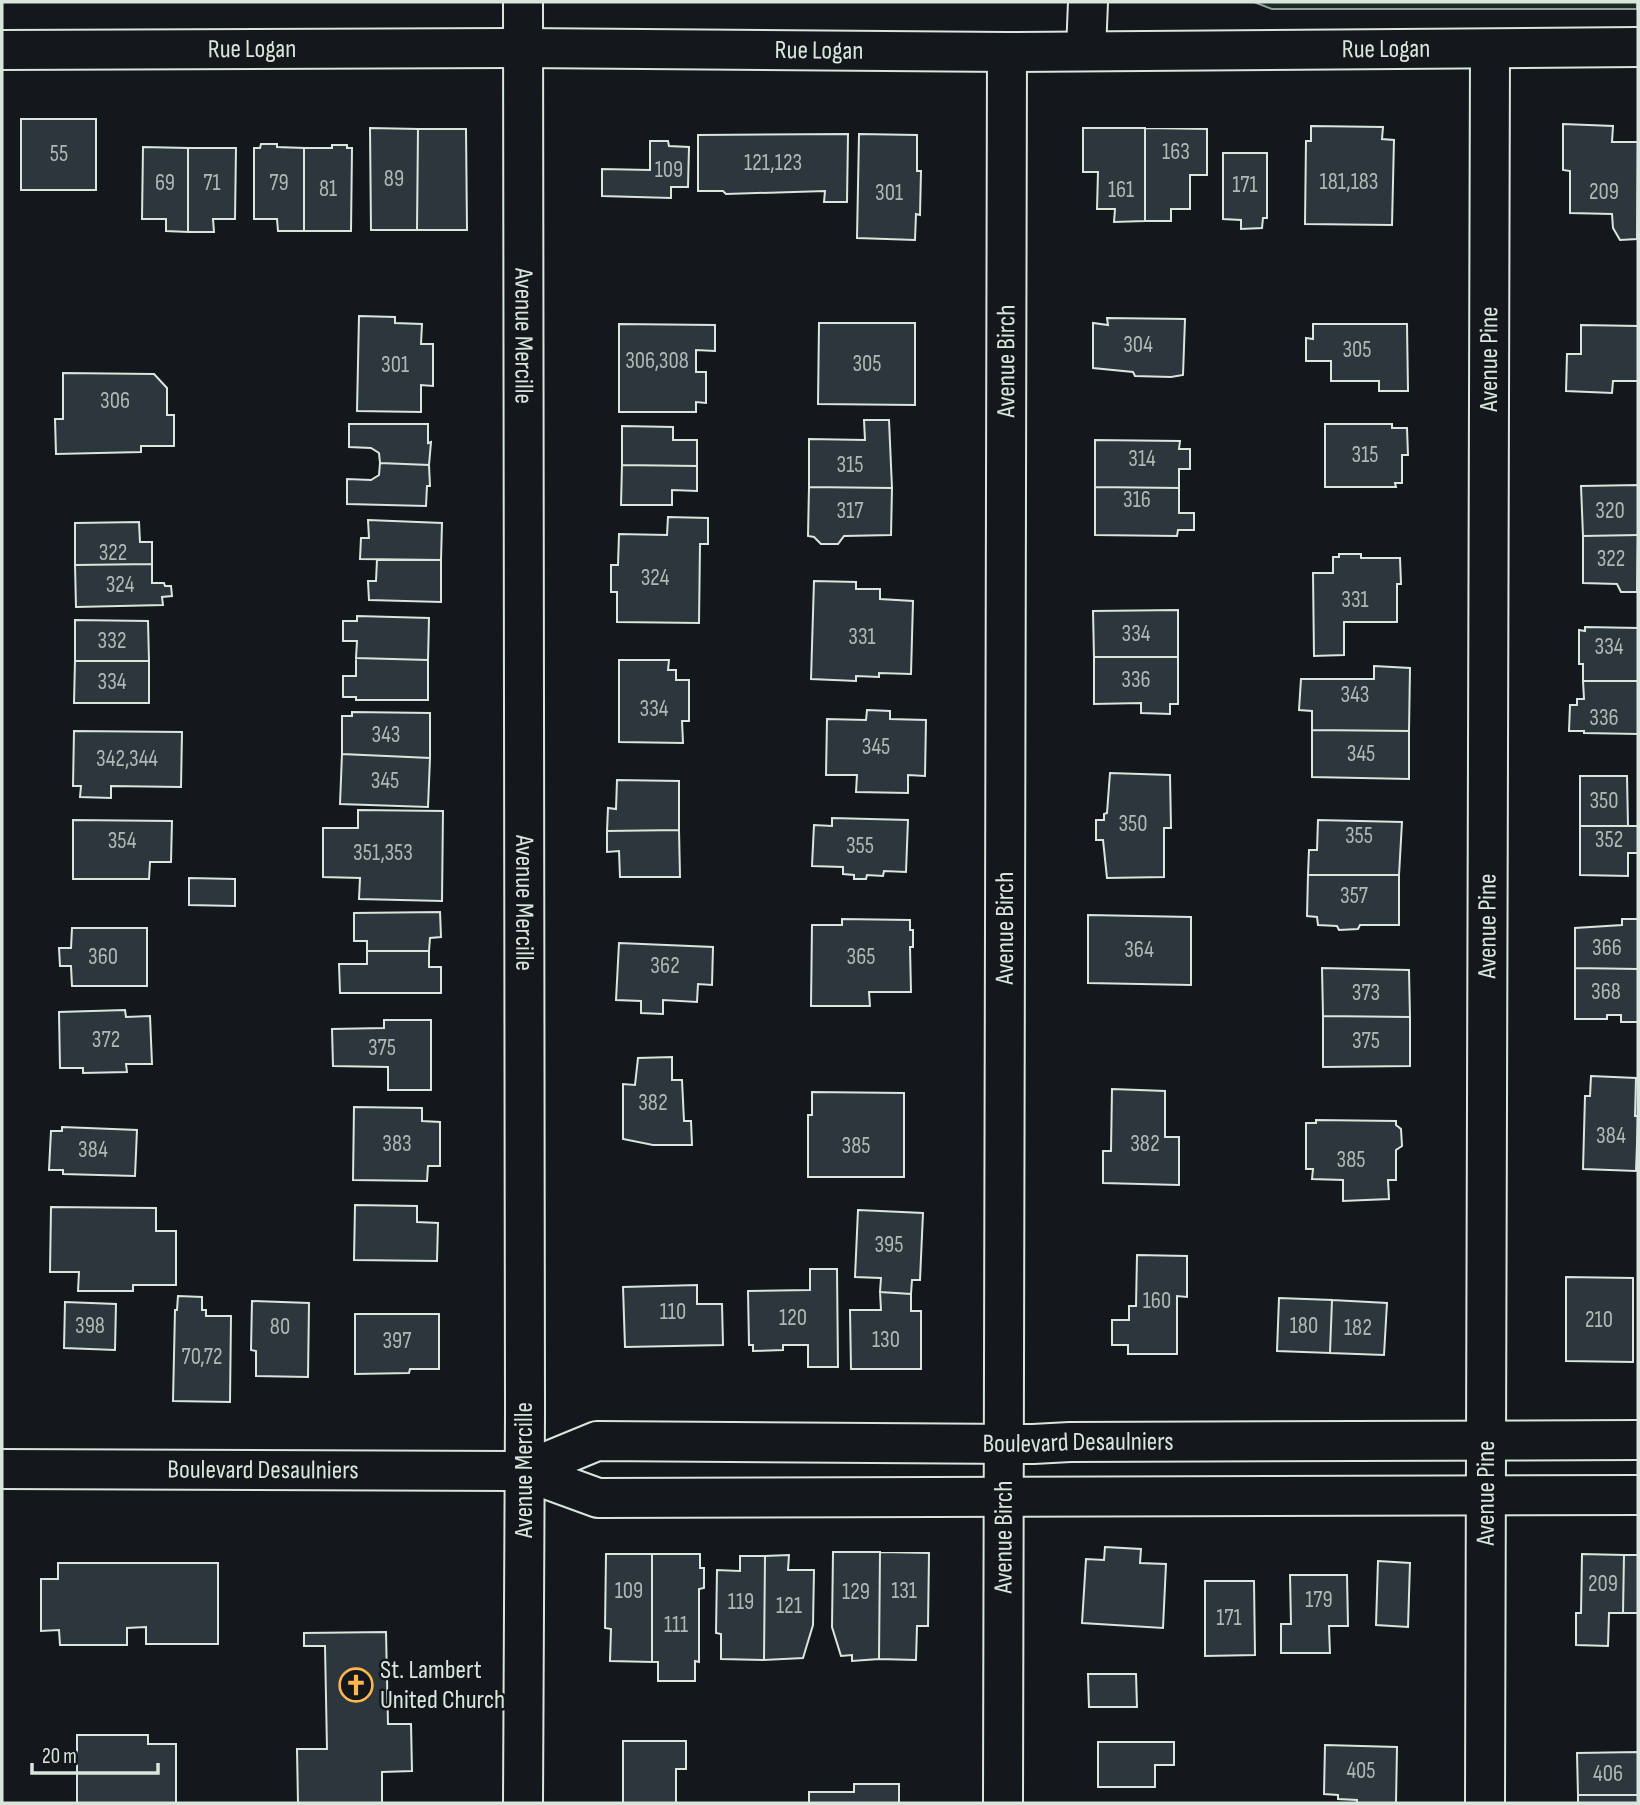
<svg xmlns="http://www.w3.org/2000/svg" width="1640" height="1805" viewBox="0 0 1640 1805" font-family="'Sofia Sans Condensed',sans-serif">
<rect width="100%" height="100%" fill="#14181c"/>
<path fill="#1a2d24" stroke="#939e99" stroke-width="2" d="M1254 2H1637V9H1272Z"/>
<path fill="#2c363c" stroke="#d8e6dc" stroke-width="2" d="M21 119H96V190H21Z
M1563 124 1613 126 1612 142H1638L1637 239 1620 240 1613 228 1612 214 1570 213V171L1563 170Z
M1311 126 1383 127 1382 139 1394 140 1392 225 1305 224 1306 141H1311Z
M370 128 418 129 417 230H371Z
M1083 128H1145V221L1114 222 1115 209H1097L1098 172H1083Z
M1145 128 1207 129V175H1190V209H1171V221H1145Z
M418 129H466L467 230H417Z
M848 134 847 202H824L825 191 726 194 723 191H698V135Z
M859 134 917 135V171H921L920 215 916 214 915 240 857 238Z
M650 141H668L669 146 689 147 688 187H671V198L602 196V169L650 170Z
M261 144H277V147L304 148V231H278L277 219H254V148H260Z
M332 145H347V148H352L351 231H304V148H332Z
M143 147 188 148V232L166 231V219H142Z
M188 148H236L235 219H213L214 232H188Z
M1223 153H1267V218H1263L1262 228 1241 229V220L1223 219Z
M359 316 395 317V323L422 324 421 344H433V386L421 385V412L357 411Z
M1107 318 1185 319 1183 375 1171 377 1135 376 1133 372 1093 368V323L1108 325Z
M819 323H915V405L818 404Z
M619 324 715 325V351L696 350V372H706V403L696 402V412H619Z
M1313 324H1407L1408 391H1379V381H1331V361H1306V338L1313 339Z
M1581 325 1638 326V381H1613L1612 393 1566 391 1567 354H1581Z
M63 373 154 374 167 388V415H174V446H141V452L56 454 55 419H63Z
M864 420H889L892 488 809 487V439L865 440Z
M349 424H428V443L431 442 429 465 380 463 379 453 371 448 349 447Z
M1325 424H1392V428H1407L1408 455H1402V483H1395L1396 487H1325Z
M622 426 673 427V440H697V466L622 465Z
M1095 440 1180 441 1179 449H1190V469H1179V488L1095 487Z
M380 463 429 465 430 486H427L426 506 347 504V479L371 480 379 475Z
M622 465 697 466V491L672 490V505H621Z
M1638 485V535L1583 536 1581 486Z
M809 487 892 488 891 535 844 536 838 544H821L814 537 808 536Z
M1095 487 1179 488V513H1194V530H1178L1177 536 1095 535Z
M668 517 708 518V544H700L699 623 617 622V592H611V565H618L619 534 667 535Z
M368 520 442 523 441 560 360 559 361 538H369Z
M139 522 140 542H152V564L75 565V523Z
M1638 535 1637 592H1621L1617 584 1583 583V536Z
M1339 554H1361V558H1400L1401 584H1397V622H1344V655L1314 656 1313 573H1333V557H1339Z
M377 560H441V602L369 600 368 581H376Z
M152 564V583H164L165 586H171L172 596 162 597 163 605 76 607 75 565Z
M814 581 856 582V589H880V599L913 601 911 674 879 673V677L856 676V681L811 679Z
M1178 610V657H1094L1093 611Z
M357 616 429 618 428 660 356 658 357 641H343V621H357Z
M75 620 148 621 149 661H75Z
M1585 627 1638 628V681H1583V664H1579V630L1585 631Z
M1094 657H1178V704H1170V714L1141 713V703L1094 704Z
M356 658 428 660V700H356V697H343V676H356Z
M619 660H669L668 670H676V680H689V721H682L683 743 619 742Z
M75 661H149V703H74Z
M1374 666 1410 668 1409 731 1312 730V711L1299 710 1301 679H1374Z
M1583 681H1638V734L1584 733V731H1569L1570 705H1577V699H1584Z
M867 710 890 711V719L926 720 925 776 908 775V793L856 792 857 775H826L827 719 866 720Z
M352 712 430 713V758L342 754V716H352Z
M1312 730 1409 731V779L1312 777Z
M74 731 182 732 181 787 111 786V798L80 797 81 786H73Z
M342 754 430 758 428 807 340 804Z
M1110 773 1170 775 1171 828H1164V877L1107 878 1103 840H1096V820H1104V814L1107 813Z
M1580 776H1627L1628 826H1580Z
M617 780 679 781V830L607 831 608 808 616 809Z
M358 810 443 811 442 901 359 899 360 878 323 877V828H358Z
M832 818 908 820 906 872 884 871 883 876 867 875 866 879H854V875L843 874V867L812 866 814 825 832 826Z
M73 820 172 821 171 862H150L149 879H73Z
M1318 820 1402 822 1399 875H1308L1309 850H1317Z
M1580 826H1638V853H1628V876L1580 875Z
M679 830 680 877H620L619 851 607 852V831Z
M1308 875H1399V925H1360L1358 929 1339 930 1337 926 1318 925 1317 917 1307 916Z
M189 878 235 879V906L189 905Z
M440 912 441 937 430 938 429 951H367V941H354V913Z
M1088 915 1191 917V985L1088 983Z
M842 919 910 920V930H913V947H910L911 992H869L870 1006H811L812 925H842Z
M1622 919H1638V969L1575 968V928L1622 925Z
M72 928H147V986H72L71 966H60L59 948H71Z
M619 943 713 947 712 985 698 984 697 1002 663 1000V1014L641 1013V1001L616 1000Z
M367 951H429V967H441V993H340L339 964H367Z
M1322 968 1409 970 1410 1017 1323 1016Z
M1575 968 1638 969V1022H1621V1015H1607V1019H1575Z
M125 1010 126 1017 150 1016 152 1064H126L127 1072 83 1073V1068H60L59 1012Z
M1323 1016 1410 1017V1066L1323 1067Z
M384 1020H431V1090H388V1067L333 1066 332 1029 384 1028Z
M672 1057V1080H682L684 1121H691L692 1145H653L623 1139V1084L635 1085 638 1058Z
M1591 1076 1636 1078 1635 1116H1638L1636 1171 1583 1169 1585 1096H1590Z
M1112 1089 1165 1091V1137H1179V1185L1103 1183V1151H1111Z
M812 1092 904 1093V1177H808V1115H812Z
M354 1107 422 1108V1121L440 1122V1166H428L427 1181 353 1180Z
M1316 1120 1396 1121V1125L1401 1129 1402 1146 1396 1150V1180H1388L1389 1199 1343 1201V1180L1312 1179 1313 1169H1306V1123H1316Z
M62 1127 137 1130 135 1176 63 1174V1170H49L51 1131H62Z
M355 1205 417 1206V1222L438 1223 437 1261 354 1260Z
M51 1207 156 1208V1231H176V1285H133V1291H78L79 1272H50Z
M858 1210 923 1213 920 1280H912L911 1294 880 1292 881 1278 855 1277Z
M1137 1255 1187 1256V1297L1177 1296V1354H1128V1345H1112V1320H1129V1306H1136Z
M810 1269H837L838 1367H808V1345H783V1350L753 1351V1345H749L748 1291 810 1290Z
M1566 1277 1633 1278V1362L1566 1361Z
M697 1285V1304H722L723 1345 625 1347 623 1287Z
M880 1292 911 1294V1311H921V1369H851L850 1310H881Z
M178 1296 202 1297V1310H206V1316H231L230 1402 173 1401 175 1310H177Z
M1279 1298 1332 1300 1330 1353 1277 1351Z
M1332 1300 1387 1303 1384 1355 1330 1353Z
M252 1301 309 1303 308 1377 256 1376V1351L251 1350Z
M65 1302 116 1304 115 1350 64 1348Z
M355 1314H439V1369H410L409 1373 355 1374Z
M1105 1547 1141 1549 1140 1563 1166 1564 1163 1628 1082 1623 1086 1559 1104 1560Z
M833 1552H880L879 1659 852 1661V1655L841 1656 832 1627Z
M880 1552 929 1553 928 1626H917L916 1660 879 1659Z
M606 1554H652V1662L610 1661 611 1629 605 1628Z
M652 1554H700V1568H704V1588L699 1589V1662L695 1661V1681H658V1662H652Z
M1582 1554 1624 1555 1623 1613H1609L1608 1646 1576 1645V1613H1581Z
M789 1555 788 1570H814L813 1625 803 1658 764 1660 765 1556Z
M1624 1555H1638V1613H1623Z
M740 1556H765L764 1660 721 1659V1634L716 1633 717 1570 740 1571Z
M1378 1561 1410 1563 1408 1627 1376 1625Z
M58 1563H218V1644H146V1627L127 1628V1645H60L59 1630 41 1631V1579H58Z
M1290 1575H1347L1348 1626H1329L1330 1653H1281V1624H1291Z
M1205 1581H1254L1255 1655 1205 1656Z
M386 1632 388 1724H411L412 1771 382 1772V1803H298L297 1749H327L325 1646H304V1633Z
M1088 1674H1136L1137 1707H1089Z
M77 1735H148V1744H176V1803H77Z
M623 1741H686V1769H676V1803H623Z
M1098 1742H1174V1765H1155V1787H1098Z
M1325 1745 1397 1747 1396 1803H1357V1800L1338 1799V1795L1324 1794Z
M1638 1752V1795H1578L1577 1753Z
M854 1784H899V1803H809V1792H854Z
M1578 1795H1638V1803H1578Z"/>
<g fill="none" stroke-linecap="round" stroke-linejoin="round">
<defs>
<g id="minor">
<path id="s1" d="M523 2 525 1413 523 1803"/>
<path id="s2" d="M2 50 523 48 1007 52 1638 47"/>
<path d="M1086 51 1088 2"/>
<path id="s3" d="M2 1469 524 1471 598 1498 1638 1495"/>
<path id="s4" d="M524 1471 597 1441 1033 1444 1070 1442 1638 1440"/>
<path id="s5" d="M1003 1803 1007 52"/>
<path id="s6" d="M1485 1803 1490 49"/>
</g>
</defs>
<use href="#minor" stroke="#d8e6dc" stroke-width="42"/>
<use href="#minor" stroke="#14181c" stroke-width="38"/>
</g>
<defs>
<symbol id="church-ring" viewBox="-11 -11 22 22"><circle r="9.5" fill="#14181c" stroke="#ffb74d" stroke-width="1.5"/><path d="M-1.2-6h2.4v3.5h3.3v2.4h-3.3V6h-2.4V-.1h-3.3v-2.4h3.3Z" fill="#ffb74d"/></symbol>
</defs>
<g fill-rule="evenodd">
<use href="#church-ring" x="337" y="1666" width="38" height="38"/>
</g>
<g text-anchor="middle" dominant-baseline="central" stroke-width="5" stroke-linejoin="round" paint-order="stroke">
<g font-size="23" fill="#adbab4">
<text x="1176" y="152">163</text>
<text x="59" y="154">55</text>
<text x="773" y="163">121,123</text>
<text x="669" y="170">109</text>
<text x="394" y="179">89</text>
<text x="1349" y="182">181,183</text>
<text x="165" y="183">69</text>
<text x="212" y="183">71</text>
<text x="279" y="183">79</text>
<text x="1245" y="185">171</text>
<text x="328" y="189">81</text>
<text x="1121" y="190">161</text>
<text x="1604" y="192">209</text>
<text x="889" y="193">301</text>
<text x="1138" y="345">304</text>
<text x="1357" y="350">305</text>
<text x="657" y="361">306,308</text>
<text x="867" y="364">305</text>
<text x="395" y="365">301</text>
<text x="115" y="401">306</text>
<text x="1365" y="455">315</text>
<text x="1142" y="459">314</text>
<text x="850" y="465">315</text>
<text x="1137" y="500">316</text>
<text x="850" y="511">317</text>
<text x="1610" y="511">320</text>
<text x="113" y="553">322</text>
<text x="1611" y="559">322</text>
<text x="655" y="578">324</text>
<text x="120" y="585">324</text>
<text x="1355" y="600">331</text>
<text x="1136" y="634">334</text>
<text x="862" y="637">331</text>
<text x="112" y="641">332</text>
<text x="1609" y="647">334</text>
<text x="1136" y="680">336</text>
<text x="112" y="682">334</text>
<text x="1355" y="695">343</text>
<text x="654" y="709">334</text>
<text x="1604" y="718">336</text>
<text x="386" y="735">343</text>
<text x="876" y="747">345</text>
<text x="1361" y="754">345</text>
<text x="127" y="759">342,344</text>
<text x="385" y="781">345</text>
<text x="1604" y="801">350</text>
<text x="1133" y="824">350</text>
<text x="1359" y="836">355</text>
<text x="1609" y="840">352</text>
<text x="122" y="841">354</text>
<text x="860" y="846">355</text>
<text x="383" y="853">351,353</text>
<text x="1354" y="896">357</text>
<text x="1607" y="948">366</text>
<text x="1139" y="950">364</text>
<text x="103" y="957">360</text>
<text x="861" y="957">365</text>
<text x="665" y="966">362</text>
<text x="1606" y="992">368</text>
<text x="1366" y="993">373</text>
<text x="106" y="1040">372</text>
<text x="1366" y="1041">375</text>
<text x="382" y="1048">375</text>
<text x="653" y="1103">382</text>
<text x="1611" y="1136">384</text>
<text x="397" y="1144">383</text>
<text x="1145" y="1144">382</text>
<text x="856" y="1146">385</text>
<text x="93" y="1150">384</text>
<text x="1351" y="1160">385</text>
<text x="889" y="1245">395</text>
<text x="1157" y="1301">160</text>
<text x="673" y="1312">110</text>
<text x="793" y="1318">120</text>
<text x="1599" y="1320">210</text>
<text x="90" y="1326">398</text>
<text x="1304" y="1326">180</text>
<text x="280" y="1327">80</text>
<text x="1358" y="1328">182</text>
<text x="886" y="1340">130</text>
<text x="397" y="1341">397</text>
<text x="202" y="1357">70,72</text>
<text x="1603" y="1584">209</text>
<text x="629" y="1591">109</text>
<text x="904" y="1591">131</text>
<text x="856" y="1592">129</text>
<text x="1319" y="1600">179</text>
<text x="741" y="1602">119</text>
<text x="789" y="1606">121</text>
<text x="1229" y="1618">171</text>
<text x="676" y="1625">111</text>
<text x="1361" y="1771">405</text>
<text x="1608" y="1774">406</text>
</g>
<g font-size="26" fill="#d8e6dc" stroke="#14181c">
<text stroke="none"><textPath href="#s2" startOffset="250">Rue Logan</textPath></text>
<text stroke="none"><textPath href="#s2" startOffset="1384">Rue Logan</textPath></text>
<text stroke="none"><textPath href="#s2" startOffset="817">Rue Logan</textPath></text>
<text stroke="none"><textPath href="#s1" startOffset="334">Avenue Mercille</textPath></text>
<text stroke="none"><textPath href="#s6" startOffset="1444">Avenue Pine</textPath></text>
<text stroke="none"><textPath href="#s5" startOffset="1442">Avenue Birch</textPath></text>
<text stroke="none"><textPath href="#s1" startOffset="901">Avenue Mercille</textPath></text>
<text stroke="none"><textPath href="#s6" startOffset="877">Avenue Pine</textPath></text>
<text stroke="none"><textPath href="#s5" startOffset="875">Avenue Birch</textPath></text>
<text stroke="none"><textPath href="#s4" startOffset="560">Boulevard Desaulniers</textPath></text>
<text stroke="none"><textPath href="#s3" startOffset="261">Boulevard Desaulniers</textPath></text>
<text transform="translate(524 1470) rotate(-90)">Avenue Mercille</text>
<text stroke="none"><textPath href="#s6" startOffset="310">Avenue Pine</textPath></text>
<text stroke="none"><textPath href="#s5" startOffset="266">Avenue Birch</textPath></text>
</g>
<g font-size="26" fill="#d8e6dc" stroke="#14181c" text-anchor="start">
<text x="380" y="1670">St. Lambert<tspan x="380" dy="30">United Church</tspan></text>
</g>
</g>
<rect width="1640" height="1805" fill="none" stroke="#d8e6dc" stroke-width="7"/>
<path d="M32 1763v10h126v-10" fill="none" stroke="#d8e6dc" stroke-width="3.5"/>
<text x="42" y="1763" font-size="21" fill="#d8e6dc" stroke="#14181c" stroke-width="5" paint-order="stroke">20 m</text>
</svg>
